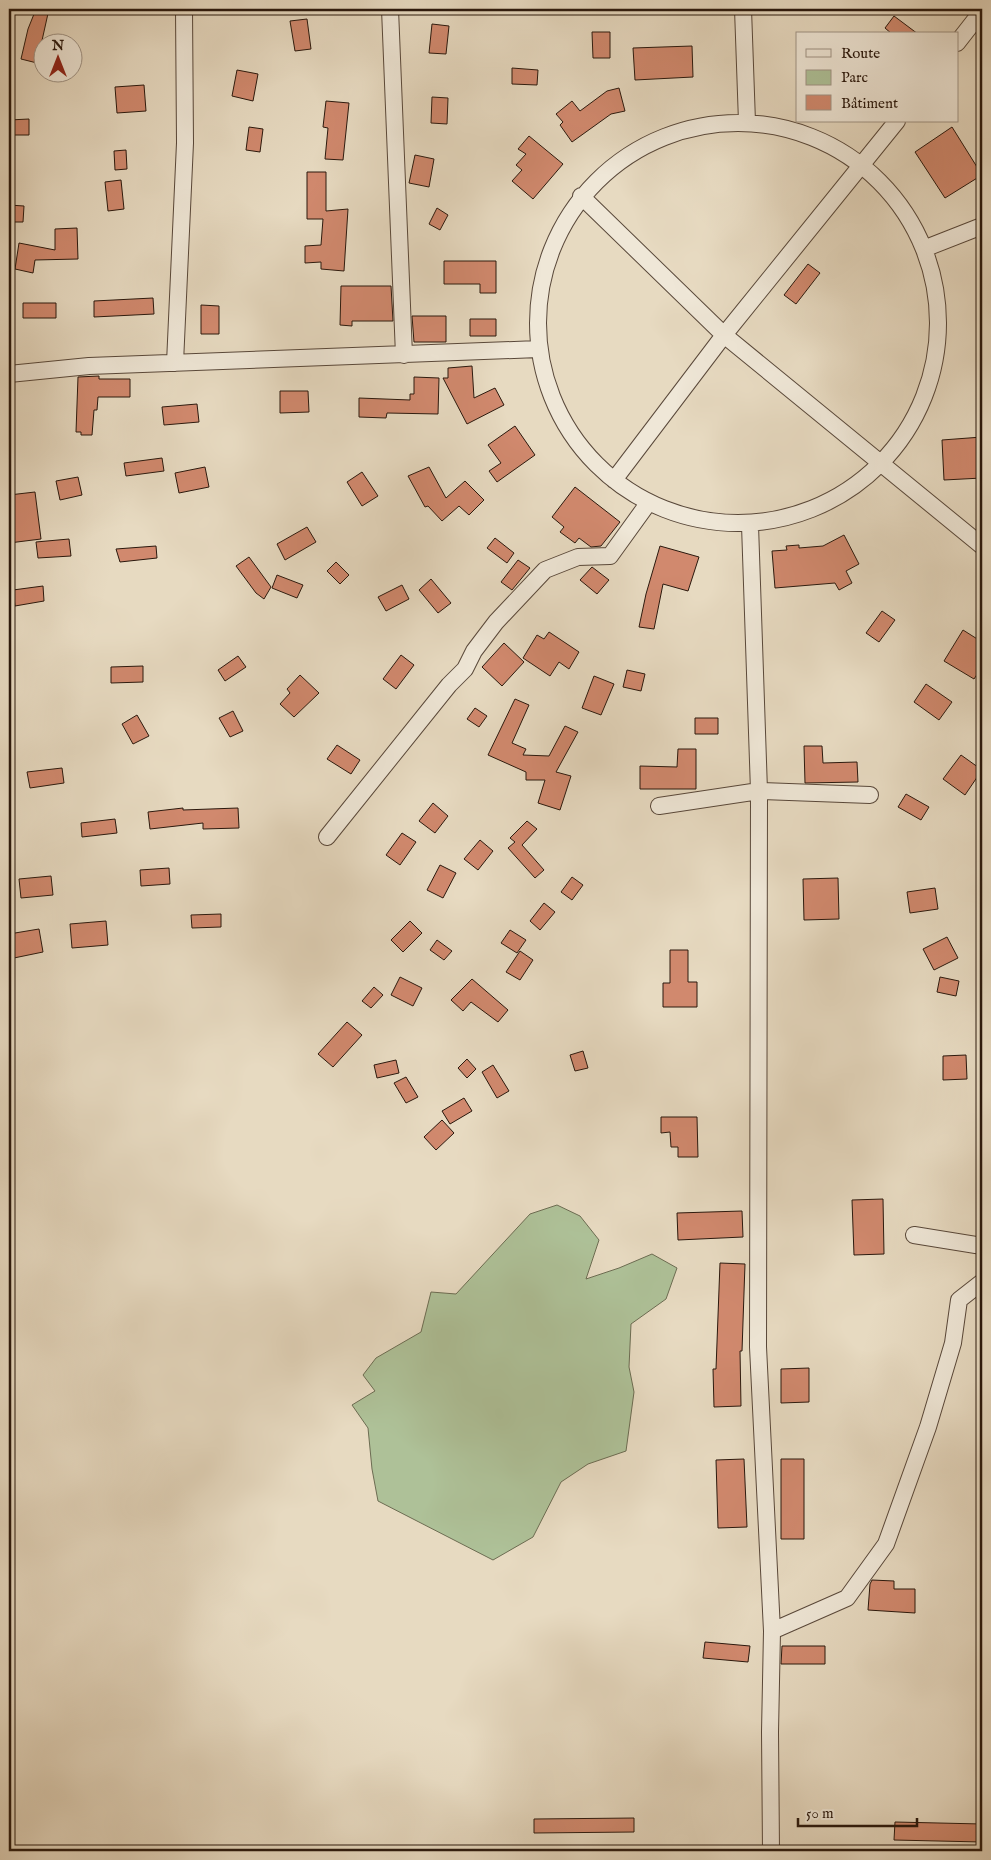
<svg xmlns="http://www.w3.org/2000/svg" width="991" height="1860" viewBox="0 0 991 1860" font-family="'IM FELL English',serif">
<rect width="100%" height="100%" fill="#e7dac1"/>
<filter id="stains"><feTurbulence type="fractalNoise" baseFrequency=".004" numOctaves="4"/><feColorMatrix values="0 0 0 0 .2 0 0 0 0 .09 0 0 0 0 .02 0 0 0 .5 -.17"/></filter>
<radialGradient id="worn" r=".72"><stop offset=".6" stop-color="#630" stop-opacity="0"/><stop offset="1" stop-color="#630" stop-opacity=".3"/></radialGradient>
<path fill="#aec198" stroke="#6c6c52" d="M557 1205 580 1216 599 1240 586 1279 619 1268 652 1254 677 1268 666 1299 631 1324 629 1367 634 1392 626 1451 588 1464 561 1482 533 1537 493 1560 378 1501 372 1469 368 1428 352 1405 375 1391 363 1375 376 1358 421 1332 431 1292 456 1294 530 1214Z"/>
<path fill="#d1896e" stroke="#2a180d" d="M36 9H49L37 63 21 59 28 29Z
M894 16 918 34H892L885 28Z
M307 19 311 49 295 51 290 21Z
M432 24 449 26 446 54 429 53Z
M592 32H610V58H593Z
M692 46 693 77 635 80 633 48Z
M512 68 538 70 537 85 512 84Z
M237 70 258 74 253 101 232 96Z
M144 85 146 111 117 113 115 87Z
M619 88 625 111 611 114 572 142 560 125 563 122 556 114 572 101 580 111 607 91Z
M432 97 448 98 447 124 431 123Z
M326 101 349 103 343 160 325 159 328 128 323 127Z
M29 119V135H9V120Z
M249 127 263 129 260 152 246 150Z
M952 127 982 175 945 198 915 152Z
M529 136 563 164 533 199 512 181 522 170 516 165 526 154 518 149Z
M126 150 127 169 115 170 114 151Z
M415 155 434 159 429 187 409 183Z
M307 172H326V211L348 209 344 271 321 269V262L305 263V246L321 245 323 219H307Z
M121 180 124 209 108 211 105 182Z
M9 205 24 206 23 222H9Z
M437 208 448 215 440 230 429 224Z
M77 228 78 259 35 260 33 273 15 269 19 243 55 250V229Z
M444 261H496V293H480V284H444Z
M808 264 820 273 796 304 784 295Z
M341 286H391L393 321H352V326L340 325Z
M153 298 154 314 94 317V301Z
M23 303H56V318H23Z
M201 305 219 306V334H201Z
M412 316H446V342H414Z
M470 319H496V336H470Z
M472 366 474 398 495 388 504 405 467 424 443 378H448V368Z
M99 376V379H130V397H98L97 410H94L92 435H81V432H76L78 377Z
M414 377 439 378 438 414 387 413 386 418 359 417V398L410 400V394H414Z
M280 391H308L309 412 280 413Z
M197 404 199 422 164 425 162 407Z
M515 426 535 455 497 482 489 471 501 463 488 445Z
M982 437V478L944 480 942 440Z
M162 458 164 471 126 476 124 463Z
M205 467 209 487 179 493 175 473Z
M429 467 446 498 465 481 484 500 469 515 459 506 442 521 428 506 425 507 408 476Z
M362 472 378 496 362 506 347 482Z
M78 477 82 495 60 500 56 481Z
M575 487 620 522 601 546 591 547 579 538 575 543 560 532 564 527 552 517Z
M35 492 41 539 9 543V495Z
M307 527 316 542 285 560 277 544Z
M844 535 859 564 846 571 852 583 839 590 835 583 775 588 772 551 787 550 786 546 799 545V548L823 546Z
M495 538 514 553 507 563 487 548Z
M69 539 71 556 38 558 36 542Z
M156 546 157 558 120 562 116 549Z
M660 546 699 557 688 591 663 584 654 629 639 627 646 594Z
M249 557 271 587 264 599 256 593 236 566Z
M518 560 530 568 512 590 501 582Z
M336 562 349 575 340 584 327 571Z
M592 567 609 580 597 594 580 580Z
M277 575 303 585 297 598 272 588Z
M431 579 451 603 438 613 419 590Z
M402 585 409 599 386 611 378 597Z
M43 586 44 601 15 606 13 590Z
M882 611 895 620 879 642 866 633Z
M963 630 982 642V667L974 679 944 661Z
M549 632 579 652 569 669 559 662 550 676 523 658 537 635 544 639Z
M504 643 524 662 502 686 482 667Z
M401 655 414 665 396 689 383 679Z
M238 656 246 667 225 681 218 670Z
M143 666V682L111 683V667Z
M627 670 645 674 641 691 623 687Z
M300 675 319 693 294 717 280 704 290 693 287 689Z
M594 676 614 684 601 715 582 708Z
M926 684 952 702 939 720 914 702Z
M515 699 529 705 512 743 526 749 523 755 549 756 565 726 578 732 556 772 571 776 560 810 538 803 545 780H526V772L488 755Z
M475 708 487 716 479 727 467 719Z
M233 711 243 731 230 737 219 718Z
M137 715 149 736 133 744 122 724Z
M695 718H718V734H695Z
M337 745 360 760 351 774 327 759Z
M804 746H822L823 763 857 762 858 782 805 783Z
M678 749H696V789H640V766L677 767Z
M961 755 982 770 965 795 943 779Z
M62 768 64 783 30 788 27 772Z
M906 794 929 807 921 820 898 807Z
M433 803 448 816 435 833 419 821Z
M183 808V810L238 808 239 828 203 829V823L150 829 148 812Z
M115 819 117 833 82 837 81 823Z
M527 821 537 829 522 845 544 870 535 878 508 848 515 842 510 838Z
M402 833 416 842 400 865 386 855Z
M480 840 493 851 478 870 464 859Z
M440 865 456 873 443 898 427 890Z
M169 868 170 884 141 886 140 870Z
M51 876 53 895 21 898 19 879Z
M572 877 583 885 572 900 561 892Z
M838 878 839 919 804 920 803 879Z
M935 888 938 909 910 913 907 892Z
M544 903 555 912 540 930 530 921Z
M221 914V927L192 928 191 915Z
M106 921 108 945 72 948 70 924Z
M410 921 422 933 403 952 391 940Z
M39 929 43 952 9 959V934Z
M510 930 526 940 517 953 501 943Z
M947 937 958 958 934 970 923 949Z
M437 940 452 951 444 960 430 950Z
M670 950H688V982H697V1007H663V983H670Z
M520 951 533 960 520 980 506 972Z
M400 977 422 988 413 1006 391 995Z
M940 977 959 981 956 996 937 992Z
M472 979 508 1010 498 1022 471 1002 463 1011 451 1000Z
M374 987 383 995 371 1008 362 1001Z
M347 1022 362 1035 333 1067 318 1054Z
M583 1051 588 1068 575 1071 570 1055Z
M966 1055 967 1079 943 1080V1056Z
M467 1059 476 1069 467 1078 458 1068Z
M396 1060 399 1073 377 1078 374 1065Z
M493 1065 509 1091 497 1098 482 1072Z
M406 1077 418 1097 406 1103 394 1083Z
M464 1098 472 1111 450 1124 442 1111Z
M661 1117H697L698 1157H678V1147H671L670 1132 661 1133Z
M442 1120 454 1133 436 1150 424 1137Z
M883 1199 884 1254 854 1255 852 1200Z
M742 1211 743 1237 678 1240 677 1213Z
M720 1263 745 1264 742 1351H740L741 1406 714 1407 713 1369H716Z
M809 1368V1402L781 1403V1369Z
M744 1459 747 1527 718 1528 716 1460Z
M781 1459H804V1539H781Z
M872 1580 894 1581V1589H915V1613L868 1610 870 1584Z
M705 1642 750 1646 748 1662 703 1658Z
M782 1646H825V1664H781Z
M634 1818V1832L534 1833V1819Z
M895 1822 982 1824V1842L894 1840Z"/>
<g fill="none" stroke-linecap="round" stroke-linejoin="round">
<defs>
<path id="minor" d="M390 9 404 355
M743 9 747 122
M957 43 982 11
M538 323a200 200 0 1 1 400 0a200 200 0 1 1-400 0Z
M581 196 724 335 982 546
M926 248 982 226
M175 363 185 143 184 9
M9 374 89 366 538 349
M614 480 724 335 897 121
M750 525 759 791 758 1347 772 1631 770 1732 771 1851
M659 806 759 791 870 795
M327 837 449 685 465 669 474 651 496 622 545 570 578 557 610 556 649 502
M914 1235 982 1246
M772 1631 847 1598 886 1544 928 1427 953 1343 959 1300 982 1282"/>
</defs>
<use href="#minor" stroke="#59483a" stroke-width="18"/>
<use href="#minor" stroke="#efe7d7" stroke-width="16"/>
</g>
<rect width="991" height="1860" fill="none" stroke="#e7dac1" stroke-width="30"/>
<rect x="10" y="10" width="971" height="1840" fill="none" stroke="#2a180d" stroke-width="2.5"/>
<rect x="15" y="15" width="961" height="1830" fill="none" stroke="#2a180d"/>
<rect x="796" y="32" width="162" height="90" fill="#efe7d7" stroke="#a09486"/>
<rect x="806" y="49" width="25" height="8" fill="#efe7d7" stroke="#a09486"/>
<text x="841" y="58" font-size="15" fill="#2a180d">Route</text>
<rect x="806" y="70" width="25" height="15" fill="#aec198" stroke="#a09486"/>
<text x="841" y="82" font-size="15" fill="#2a180d">Parc</text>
<rect x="806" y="95" width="25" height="15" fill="#d1896e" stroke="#a09486"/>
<text x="841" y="108" font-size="15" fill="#2a180d">Bâtiment</text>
<g transform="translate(58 58)"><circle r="24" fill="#efe7d7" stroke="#a09486"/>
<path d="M0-4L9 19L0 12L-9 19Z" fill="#8f2418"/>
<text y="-8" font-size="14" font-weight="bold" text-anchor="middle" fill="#2a180d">N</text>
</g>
<path d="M798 1818v8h119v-8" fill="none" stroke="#2a180d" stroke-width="2.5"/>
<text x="806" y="1818" font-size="15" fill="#2a180d" stroke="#efe7d7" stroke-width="4" paint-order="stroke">50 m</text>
<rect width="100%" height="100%" filter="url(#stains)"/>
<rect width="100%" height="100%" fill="url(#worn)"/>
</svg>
